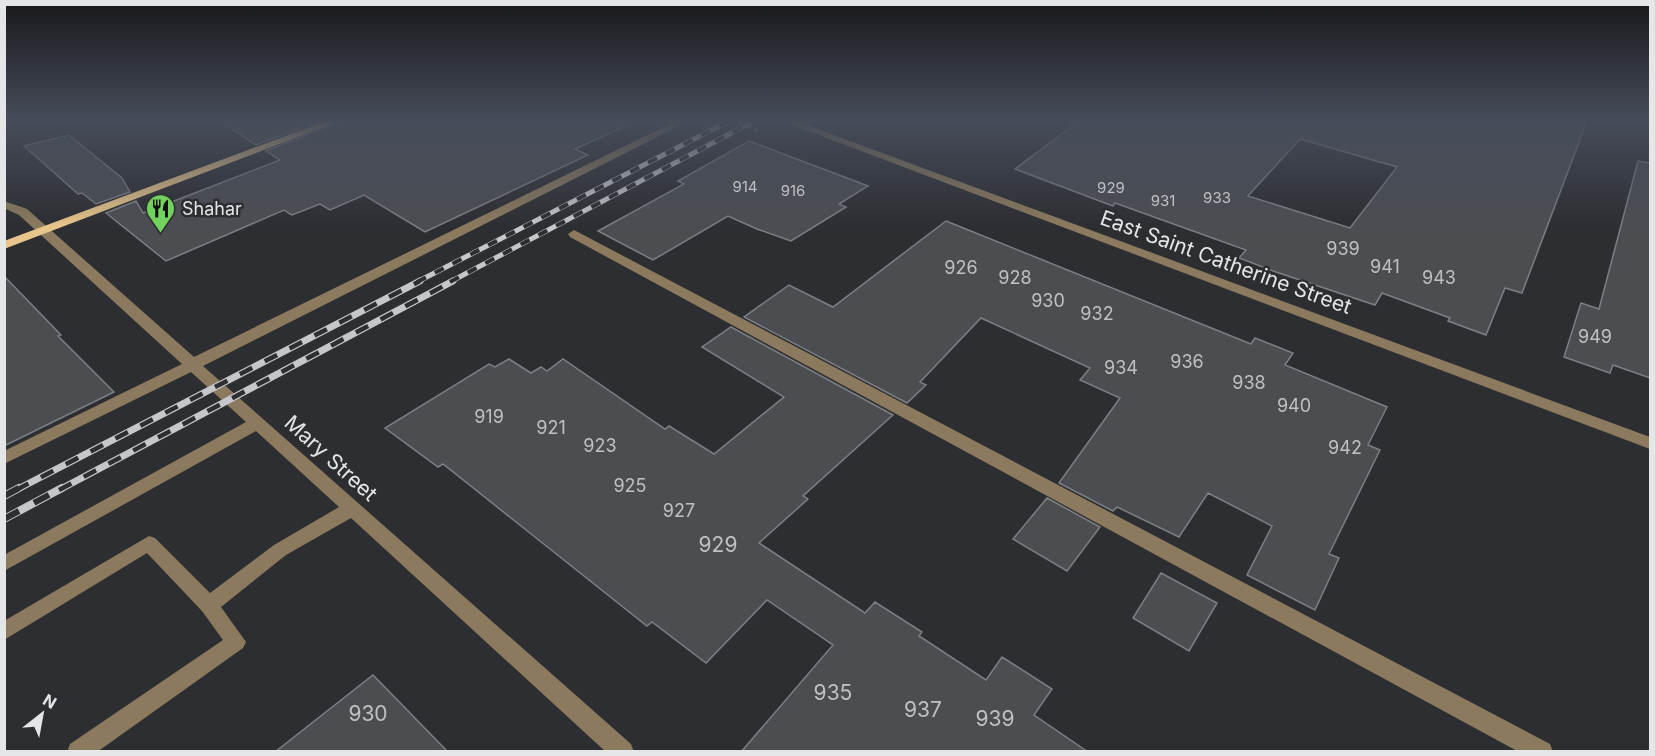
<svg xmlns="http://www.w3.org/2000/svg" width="1655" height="756" viewBox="0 0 1655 756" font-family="Inter,sans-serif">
<rect width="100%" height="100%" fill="#2d2e32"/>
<path fill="#4b4d51" stroke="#7d7f83" stroke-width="1.5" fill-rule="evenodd" d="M220 121H320L256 145Z
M342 121H637L575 149 588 155 425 232 364 195 330 210 320 204 292 215 284 210 166 261 106 213 136 201 143 213 280 160 266 151Z
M1079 121H1587L1522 293 1505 288 1486 335 1448 321 1450 318 1382 293 1375 305 1276 272 1239 258 1246 250 1115 203 1113 206 1015 169ZM1300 139 1397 167 1350 228 1248 196Z
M69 135 122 178 130 192 96 204 82 193 78 194 24 146Z
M749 141 868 186 839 204 846 207 791 241 757 229 728 216 653 260 598 231 684 184 678 181Z
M1638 161 1650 163V378L1613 365 1610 373 1564 357 1581 303 1599 309Z
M946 221 1251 344 1255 338 1293 353 1285 365 1387 407 1368 445 1380 450 1329 554 1339 558 1315 610 1247 575 1272 526 1208 493 1179 537 1117 507 1113 511 1059 483 1120 398 1080 380 1090 368 981 318 920 382 926 385 907 403 744 317 789 285 833 307Z
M4 276 61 335 58 336 114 392 4 446Z
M731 327 893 415 803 496 808 499 759 543 865 613 875 602 922 632 919 636 986 680 1002 657 1052 689 1034 715 1088 752H741L833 645 767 600 706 663 652 622 647 626 443 464 438 467 385 428 489 364 495 367 509 359 531 373 541 367 547 371 563 359 665 429 669 426 714 454 784 397 702 347Z
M1047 498 1100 527 1067 571 1013 539Z
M1161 573 1217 603 1189 651 1133 618Z
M373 675 448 752H275Z"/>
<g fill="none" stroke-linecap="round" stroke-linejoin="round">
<path stroke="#898a8d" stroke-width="3" stroke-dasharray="4 4" stroke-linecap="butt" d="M731 121 761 132"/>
<path fill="#8b7a5e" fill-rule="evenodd" d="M676 121H689L203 366 631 744 634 752H606L351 518 286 555 221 607 246 642 243 648 97 752H67L70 744 223 640 202 611 147 553 4 640V621L149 536 155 538 210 593 274 545 339 507 256 431 4 571V555L246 422 191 372 4 464V451L182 364 19 215 4 208V201L27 209 194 357Z
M782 121H796L1650 437V449Z
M574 230 1550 744 1553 752H1519L570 237 568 234Z"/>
<path fill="#e8c58a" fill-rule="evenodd" d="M326 121H340L4 249V241Z"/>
<defs>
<path id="rail-far2" d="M417 282 729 121
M450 282 754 121"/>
<path id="rail-far1" d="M16 490 420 281
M59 490 453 281"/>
<path id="rail" d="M4 496 19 488
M4 519 62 488"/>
</defs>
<use href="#rail-far2" stroke="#c6c7ca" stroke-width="5"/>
<use href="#rail-far1" stroke="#c6c7ca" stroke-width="7"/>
<use href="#rail" stroke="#c6c7ca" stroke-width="8"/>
<use href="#rail-far2" stroke="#2d2e32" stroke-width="4" stroke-dasharray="10" stroke-linecap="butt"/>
<use href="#rail-far1" stroke="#2d2e32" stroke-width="4.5" stroke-dasharray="14" stroke-linecap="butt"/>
<use href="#rail" stroke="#2d2e32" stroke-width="6" stroke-dasharray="17" stroke-linecap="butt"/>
</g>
<linearGradient id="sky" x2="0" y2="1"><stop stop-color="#19191c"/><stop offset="0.53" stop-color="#464c5a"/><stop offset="1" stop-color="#464c5a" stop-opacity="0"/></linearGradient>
<rect width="1655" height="227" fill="url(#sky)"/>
<defs>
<symbol id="restaurant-pin" viewBox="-11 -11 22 30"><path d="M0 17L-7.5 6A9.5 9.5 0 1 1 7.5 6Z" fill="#72d25d" stroke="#2d2e32"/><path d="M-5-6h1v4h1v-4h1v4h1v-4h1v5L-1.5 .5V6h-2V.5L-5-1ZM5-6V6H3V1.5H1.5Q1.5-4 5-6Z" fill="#111"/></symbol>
</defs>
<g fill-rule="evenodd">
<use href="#restaurant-pin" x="144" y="192" width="33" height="45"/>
</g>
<g text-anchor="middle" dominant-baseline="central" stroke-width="5" stroke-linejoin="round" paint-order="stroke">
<g font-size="15" fill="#bec0c2">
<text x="745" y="186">914</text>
<text x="1111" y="187">929</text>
<text x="793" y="190">916</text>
<text x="1217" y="197">933</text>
<text x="1163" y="200">931</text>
</g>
<g font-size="18" fill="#e5e6e8" stroke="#2d2e32" text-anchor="start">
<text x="182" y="208">Shahar</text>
</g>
<g font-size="18" fill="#bec0c2">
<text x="1343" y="248">939</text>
<text x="1385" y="266">941</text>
<text x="961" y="267">926</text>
<text x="1015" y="277">928</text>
<text x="1439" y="277">943</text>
<text x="1048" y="300">930</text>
<text x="1097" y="313">932</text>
<text x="1595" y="336">949</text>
<text x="1187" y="361">936</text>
<text x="1121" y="367">934</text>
<text x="1249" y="382">938</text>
<text x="1294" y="405">940</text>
<text x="489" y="416">919</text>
<text x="551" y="427">921</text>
<text x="600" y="445">923</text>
<text x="1345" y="447">942</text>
<text x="630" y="485">925</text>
<text x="679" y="510">927</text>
</g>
<g font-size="21" fill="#e5e6e8" stroke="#2d2e32">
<text transform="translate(1226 262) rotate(20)">East Saint Catherine Street</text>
<text transform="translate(331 458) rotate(42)">Mary Street</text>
</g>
<g font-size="21" fill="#bec0c2">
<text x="718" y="544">929</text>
<text x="833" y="692">935</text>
<text x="923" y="709">937</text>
<text x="368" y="713">930</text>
<text x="995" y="718">939</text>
</g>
</g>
<rect width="1655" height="756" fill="none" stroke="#e5e6e8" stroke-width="12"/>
<g transform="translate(42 714) rotate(31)" stroke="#2d2e32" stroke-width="4.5" paint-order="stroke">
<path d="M0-4.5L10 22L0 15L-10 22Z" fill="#e5e6e8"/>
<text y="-9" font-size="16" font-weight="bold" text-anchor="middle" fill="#e5e6e8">N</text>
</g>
</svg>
